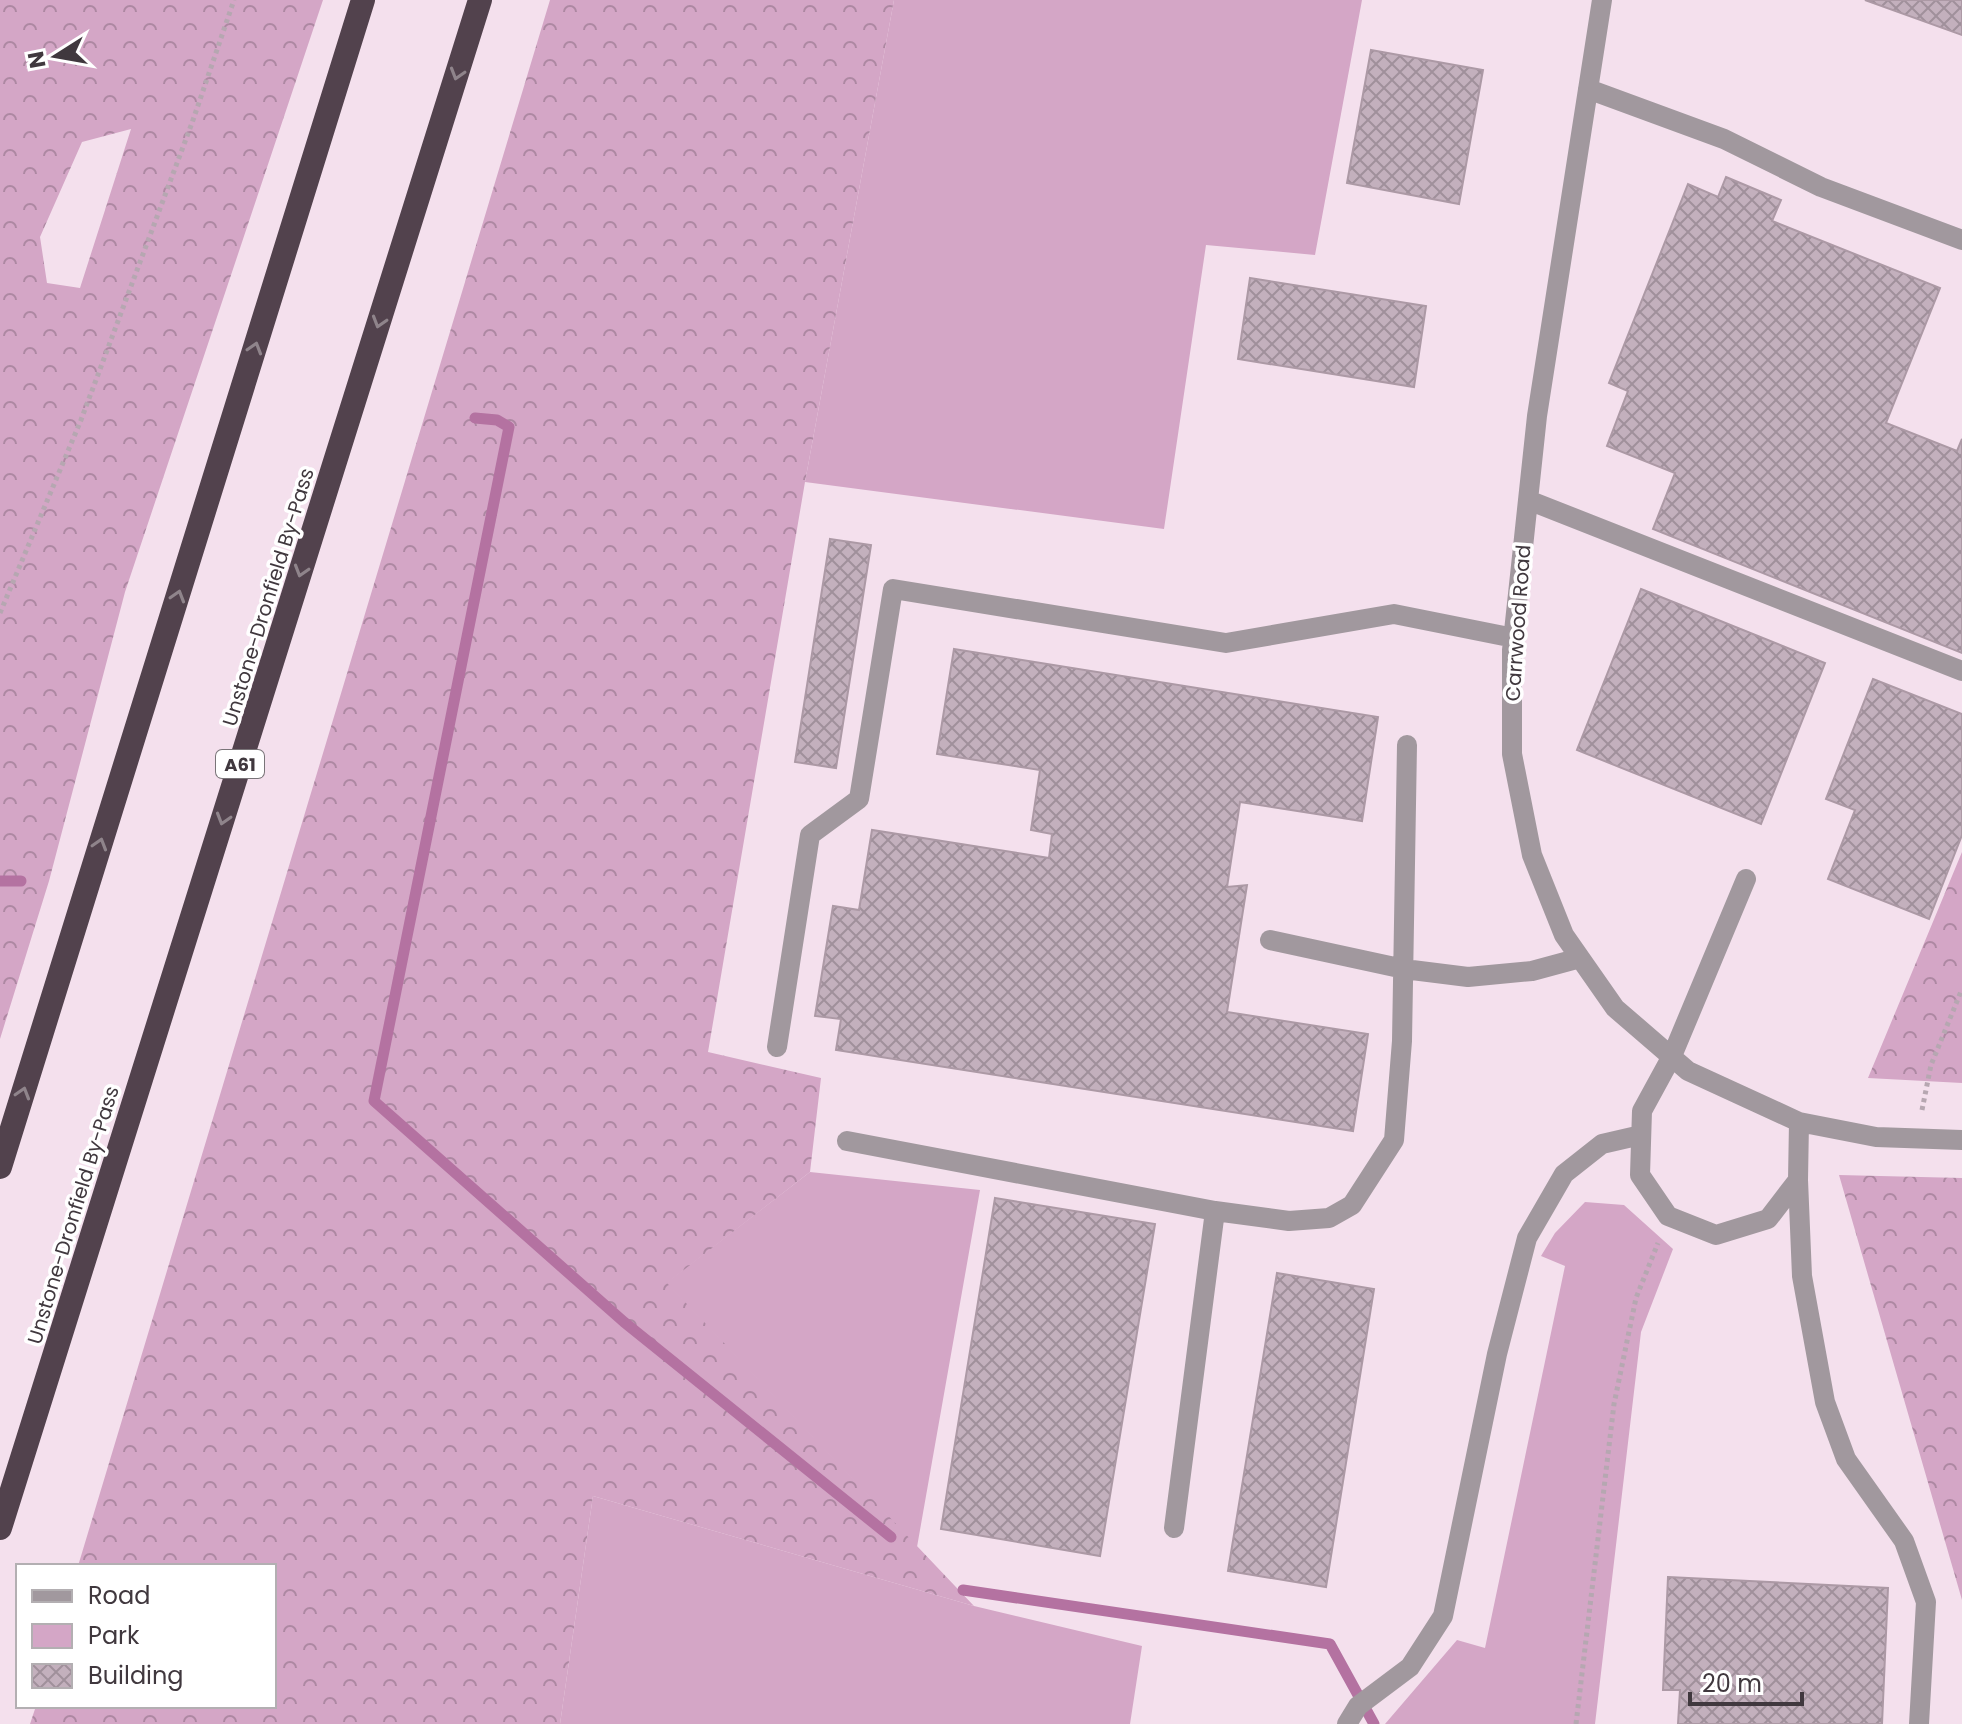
<svg xmlns="http://www.w3.org/2000/svg" width="1962" height="1724" viewBox="0 0 1962 1724" font-family="Poppins,sans-serif">
<defs>
<pattern id="forest-crowns" width="20" height="18" patternUnits="userSpaceOnUse" patternTransform="scale(2)"><rect width="20" height="18" fill="#d4a6c6"/><path d="M2 6a3 3 0 1 1 6 0M12 15a3 3 0 1 1 6 0" fill="none" stroke="#ad88a2"/></pattern>
<pattern id="building-cross-hatch" width="8" height="8" patternUnits="userSpaceOnUse" patternTransform="scale(2)"><rect width="8" height="8" fill="#c3b0bd"/><path d="M0 0l8 8M0 8l8-8" fill="none" stroke="#a0909b"/></pattern>
</defs>
<rect width="100%" height="100%" fill="#f4e0ed"/>
<path fill="#d4a6c6" d="M894 0H1362L1315 255 1206 245 1164 529 805 482Z
M810 1172 980 1190 917 1547 666 1283Z
M1585 1202 1624 1205 1673 1249 1641 1332 1595 1724H1385L1457 1640 1485 1648 1565 1266 1541 1256 1555 1233Z
M593 1496 974 1606 1142 1646 1130 1724H560Z"/>
<path fill="url(#forest-crowns)" fill-rule="evenodd" d="M0 0H323L125 592 49 881 0 1039ZM131 129 80 288 47 283 40 237 82 142Z
M550 0H894L805 482 708 1052 821 1078 810 1172 667 1283 974 1606 593 1496 560 1724H30L36 1706H274V1566H78Z
M1962 852V1083L1868 1078Z
M1839 1175 1962 1178V1600Z"/>
<g fill="none" stroke-linecap="round" stroke-linejoin="round">
<path stroke="#b472a1" stroke-width="11" d="M475 418 497 420 509 427 374 1101 624 1322 891 1537
M0 881H21
M963 1590 1330 1644 1374 1724"/>
</g>
<path fill="url(#building-cross-hatch)" stroke="#ac99a5" stroke-width="2" d="M1865 0H1962V35Z
M1371 50 1483 70 1459 204 1347 183Z
M1726 177 1781 200 1772 221 1940 288 1886 423 1957 451 1962 439V653L1653 529 1675 473 1607 446 1628 391 1609 383 1688 184 1718 197Z
M1250 278 1426 306 1414 387 1238 359Z
M830 539 871 545 836 768 795 762Z
M1641 589 1825 663 1761 824 1577 750Z
M954 649 1378 717 1362 821 1240 802 1227 887 1247 885 1227 1012 1368 1034 1353 1131 836 1050 841 1019 815 1016 833 906 859 910 872 830 1049 858 1052 834 1031 830 1040 770 937 754Z
M1873 679 1962 714V835L1929 919 1828 879 1855 810 1826 799Z
M995 1198 1155 1224 1100 1556 941 1529Z
M1277 1273 1374 1289 1326 1587 1228 1571Z
M1668 1577 1888 1588 1882 1724H1678L1680 1690H1663Z"/>
<g fill="none" stroke-linecap="round" stroke-linejoin="round">
<path stroke="#b6a7b1" stroke-width="5" stroke-dasharray="4 4" stroke-linecap="butt" d="M0 613 81 420 192 123 234 0
M1922 1110 1931 1065 1962 989
M1576 1724 1614 1404 1636 1298 1658 1243"/>
<path stroke="#a1989e" stroke-width="20" d="M1602 0 1537 416 1512 650V754L1532 855 1564 935 1615 1008 1688 1071 1799 1122 1876 1137 1962 1140
M1588 89 1724 139 1821 187 1962 240
M1528 500 1962 671
M1746 879 1672 1056 1642 1111 1640 1175 1668 1216 1716 1235 1768 1219 1798 1180 1799 1122
M1270 940 1404 969 1468 977 1532 971 1580 958
M777 1047 810 835 859 799 893 589 1226 643 1394 614 1514 638
M847 1141 1215 1211 1289 1221 1329 1218 1352 1205 1394 1140 1402 1041 1407 745
M1798 1180 1802 1276 1825 1402 1846 1459 1904 1541 1926 1602 1919 1724
M1174 1528 1215 1211
M1347 1724 1358 1706 1410 1667 1443 1616 1497 1354 1527 1238 1564 1174 1602 1144 1641 1135"/>
<path stroke="#52424d" stroke-width="24" d="M0 1167 363 0
M0 1528 480 0"/>
</g>
<defs><path id="oneway-chevron" d="M-2-3.5L2.5 0L-2 3.5" fill="none" stroke-width="1.6" stroke-linecap="round" stroke-linejoin="round" transform="scale(2)"/></defs>
<g stroke="#8f848b">
<use href="#oneway-chevron" transform="translate(457 74) rotate(107)"/>
<use href="#oneway-chevron" transform="translate(379 322) rotate(107)"/>
<use href="#oneway-chevron" transform="translate(255 348) rotate(-73)"/>
<use href="#oneway-chevron" transform="translate(301 571) rotate(107)"/>
<use href="#oneway-chevron" transform="translate(178 596) rotate(-73)"/>
<use href="#oneway-chevron" transform="translate(223 819) rotate(107)"/>
<use href="#oneway-chevron" transform="translate(100 844) rotate(-73)"/>
<use href="#oneway-chevron" transform="translate(23 1093) rotate(-73)"/>
</g>
<g text-anchor="middle" dominant-baseline="central" stroke-width="7" stroke-linejoin="round" paint-order="stroke">
<rect fill="#fff" stroke="#797478" stroke-width="2" x="216" y="750" width="48" height="28" rx="6"/>
<g font-size="18" font-weight="bold" fill="#40383e">
<text x="240" y="764">A61</text>
</g>
<g font-size="20" fill="#40383e" stroke="#fff">
<text transform="translate(268 597) rotate(-73)">Unstone-Dronfield By-Pass</text>
<text transform="translate(1518 623) rotate(-86)">Carrwood Road</text>
<text transform="translate(73 1215) rotate(-73)">Unstone-Dronfield By-Pass</text>
</g>
</g>
<rect x="16" y="1564" width="260" height="144" fill="#ffffff" stroke="#b3afb2" stroke-width="2"/>
<rect x="32" y="1590" width="40" height="12" fill="#a1989e" stroke="#b3afb2" stroke-width="2"/>
<text x="88" y="1604" font-size="24" fill="#40383e">Road</text>
<rect x="32" y="1624" width="40" height="24" fill="#d4a6c6" stroke="#b3afb2" stroke-width="2"/>
<text x="88" y="1644" font-size="24" fill="#40383e">Park</text>
<rect x="32" y="1664" width="40" height="24" fill="url(#building-cross-hatch)" stroke="#b3afb2" stroke-width="2"/>
<text x="88" y="1684" font-size="24" fill="#40383e">Building</text>
<g transform="translate(56 56) rotate(259)" stroke="#ffffff" stroke-width="6" paint-order="stroke">
<path d="M0-6L14 30L0 20L-14 30Z" fill="#40383e"/>
<text y="-12" font-size="22" font-weight="bold" text-anchor="middle" fill="#40383e">N</text>
</g>
<path d="M1690 1692v12h112v-12" fill="none" stroke="#40383e" stroke-width="4"/>
<text x="1702" y="1692" font-size="24" fill="#40383e" stroke="#ffffff" stroke-width="6" paint-order="stroke">20 m</text>
</svg>
